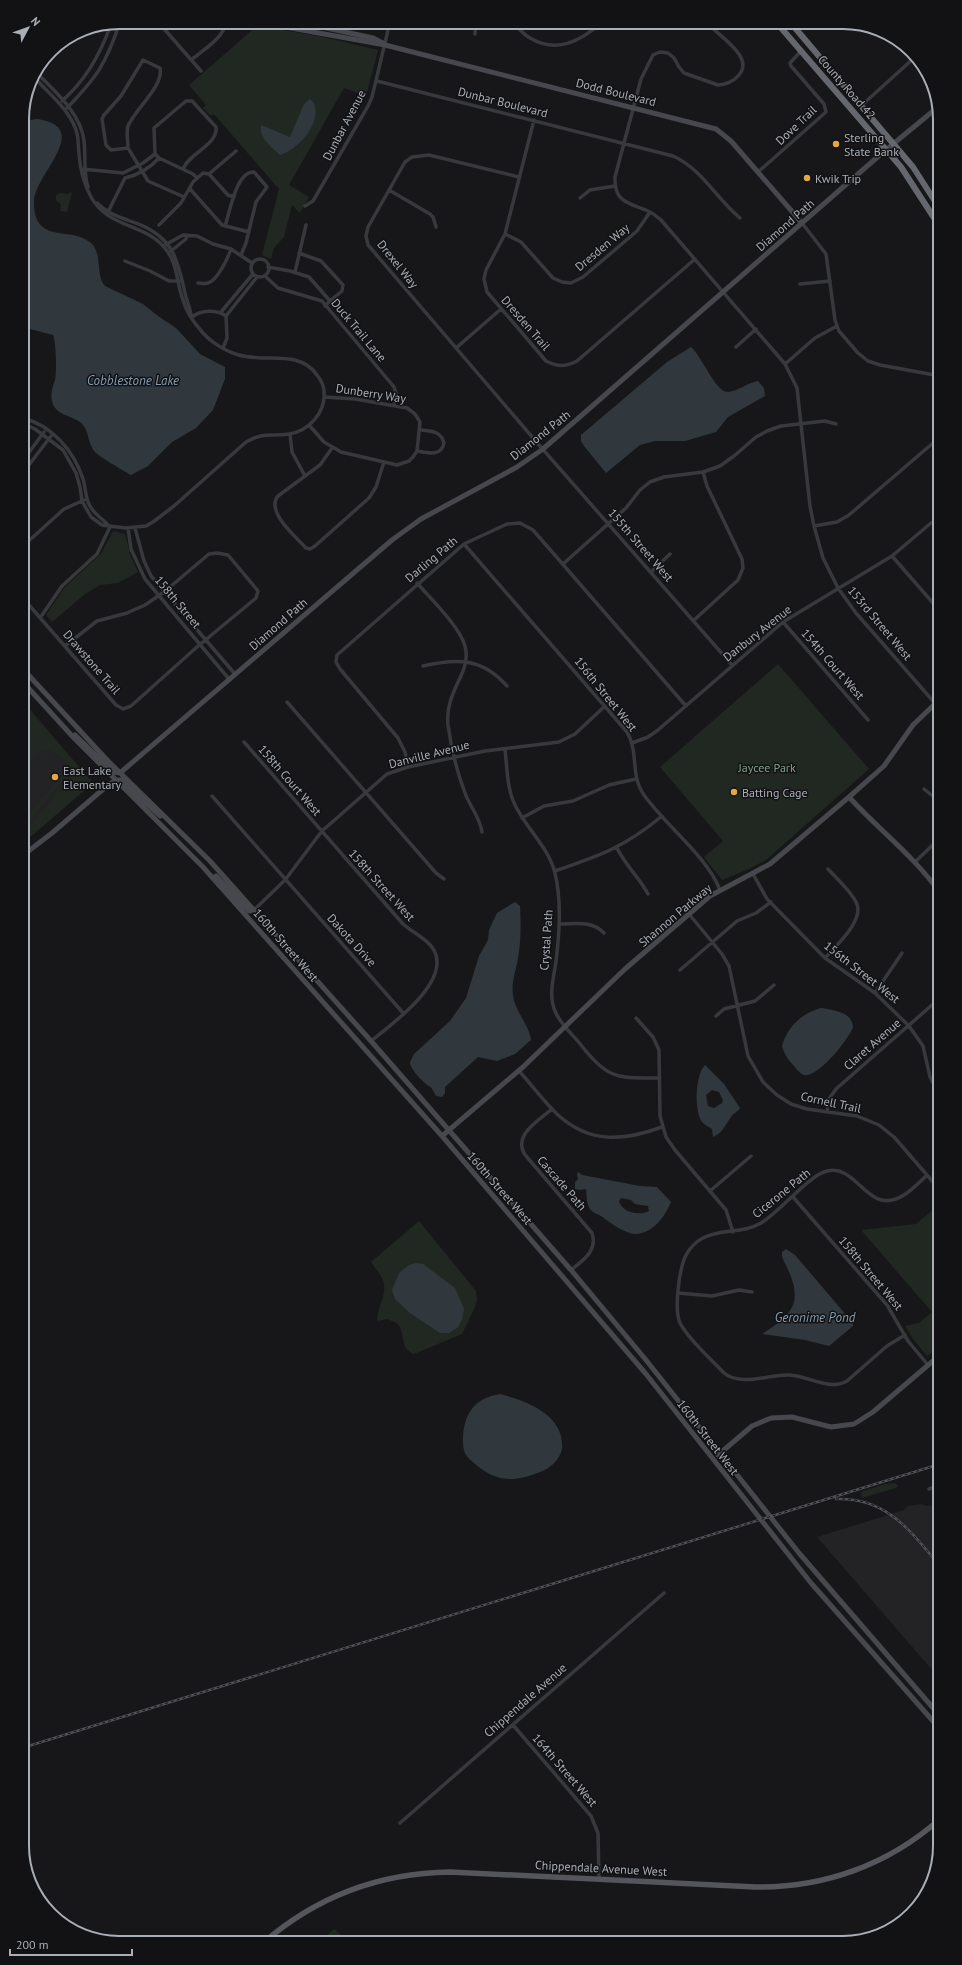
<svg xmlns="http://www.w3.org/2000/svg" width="962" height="1965" viewBox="0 0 962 1965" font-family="'PT Sans',sans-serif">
<rect width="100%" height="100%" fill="#171719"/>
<path fill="#232326" d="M22 700 93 783 22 844Z
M940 1502V1679L817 1537 904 1510 908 1506 921 1504 927 1506 935 1505Z"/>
<path fill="#212822" d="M257 26 318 36 378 50 366 96 344 88 289 185 309 197 300 213 292 205 284 237 274 248 271 259 262 255 279 189 214 114 211 116 203 108 206 105 189 85Z
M69 192 72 193 67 212 60 211 61 205 56 200V195L60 193 69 194Z
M940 322V345L933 344Z
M113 531 125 534 130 554 138 572 118 583 100 585 85 594 52 622 46 615 64 588 101 554Z
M778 664 869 769 766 860 749 869 722 880 704 857 723 841 660 767Z
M22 702 93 783 22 844V836L69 779C75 767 54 744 41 751 34 755 27 767 22 773Z
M45 756 49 757V759L45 758 22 784Z
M62 769 65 771 66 776 22 830V823L64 773Z
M940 1204V1346L927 1356 913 1339 905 1326 919 1323 932 1312 861 1230 916 1224Z
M419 1221 476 1291 477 1299 475 1307 462 1334 414 1354C399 1348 406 1333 397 1323L387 1319 378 1321 377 1319C378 1305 389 1292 382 1278 379 1272 374 1267 371 1262Z
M895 1483 898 1486 896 1488 862 1498 861 1492 885 1484Z
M334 1929 350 1942 351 1943H322L323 1939Z"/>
<path fill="#30383e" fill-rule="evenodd" d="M310 99 314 103C322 124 298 149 280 155 272 148 258 137 261 125L290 137 304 104Z
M37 119C94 127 35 174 34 201 33 246 71 225 91 243 103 254 95 275 105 286L143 304 158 316 176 328 200 354 225 367V379L213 410 196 428 172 442 148 466 131 475C124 471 100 457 95 452 87 443 90 430 80 422 70 415 55 415 52 401 50 394 53 386 55 380 57 372 56 342 53 335L22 327V121Z
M691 347C701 355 716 393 728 392 738 391 747 383 758 381L764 388 765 396 728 417 716 432 685 441H655L640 445 606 473 584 446 581 441V435L667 362Z
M515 902 520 906C521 923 521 941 518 958 516 971 511 982 513 995 515 1012 529 1024 531 1040L515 1054 497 1061 478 1057 445 1087V1093L442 1097 436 1096 431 1087C425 1085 411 1070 410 1063 410 1060 413 1057 414 1054L450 1021 466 998 479 956 488 940 489 930 497 913Z
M821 1008C834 1010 852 1012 853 1027 849 1039 818 1078 804 1075 799 1073 796 1068 793 1065 788 1059 784 1054 782 1046 787 1027 802 1013 821 1008Z
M705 1065 724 1084 740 1108C738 1112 733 1113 731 1117 725 1125 723 1133 713 1137L712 1129C710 1127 704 1125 702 1122 694 1111 695 1075 705 1065ZM712 1090 719 1092 723 1100 722 1103 714 1108 708 1106 706 1095Z
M578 1172 582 1175 640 1186 657 1187 671 1202C665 1216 653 1234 635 1234 626 1234 612 1224 605 1219 600 1214 592 1214 589 1207 586 1201 587 1194 586 1189L579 1190 575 1189V1182L578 1179 577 1174ZM621 1198 631 1200 635 1204 648 1206 649 1211C639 1216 622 1213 619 1201Z
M786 1249 795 1255 853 1323V1326L829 1346 805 1340 762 1334C788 1317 804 1306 789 1272 787 1266 781 1259 782 1252Z
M416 1263 423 1264 455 1288 464 1309 462 1320 458 1327 449 1333H440L410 1313 395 1299 392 1290 399 1273 409 1265Z
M500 1394C527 1401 565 1415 562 1449 560 1459 550 1469 540 1472 514 1482 498 1483 475 1464 471 1460 465 1456 464 1450 463 1447 463 1442 463 1438 464 1413 475 1398 500 1394Z"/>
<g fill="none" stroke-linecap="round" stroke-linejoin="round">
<path stroke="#38393d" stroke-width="3.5" d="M158 22 201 71
M511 22C518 27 523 34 530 38 557 54 581 41 602 22
M707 22C716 35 757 57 738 76 734 81 725 85 718 85L684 73 679 67 674 58 668 53 660 52 653 55 641 79 615 177C614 203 629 203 648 211 653 213 657 217 661 220L785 364 797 388 810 506 814 526 823 558 838 588 856 613 940 709
M475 34 476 22
M63 42 72 36
M191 60C203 50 224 38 226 22
M36 72C55 92 81 113 84 141 86 157 83 172 88 187
M377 81 673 156C702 169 716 198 740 218
M62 101C86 80 101 53 111 24
M862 105 914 58
M67 108C97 77 106 64 120 22
M534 120 505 234 486 270 484 279 487 292 546 361C558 367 565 367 577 361L695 259
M128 148C128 141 126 132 128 126 135 109 164 86 160 68L143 60 121 96 104 115 102 119 106 145 111 150 128 148 148 181 184 197
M155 154 154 128 186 101H192L216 127C218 145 189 153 183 169
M155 154 159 158 193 174 197 178
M82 169 123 173 143 163 155 154
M758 172 826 112 824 104 791 66 790 63 801 51
M209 174 228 195 234 197
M519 177 429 155 412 157 405 162 368 227 366 236 368 245 539 445 732 665
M125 178C138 175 150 168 159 158
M190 189 222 225 249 232
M389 190 430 214 433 217 436 227
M580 198 590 190 615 186
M97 203C110 216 124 218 141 225 176 240 178 264 186 297 188 303 190 308 191 315
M305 206 313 201 368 106 372 97 390 22
M107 214 125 178
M802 223 826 254 835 320 839 331 858 353 868 361 880 365 940 376
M159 225 181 203 193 182 203 173 209 174 236 151
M225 226C230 212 236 171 254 172L267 187 256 202 246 243 241 255
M505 234 521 242 553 278 562 282 571 283 583 277 637 231 650 212
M165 245 183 235 197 236 213 244 231 249 252 263
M171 251 186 239 187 236
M299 253 321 261 343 285 342 291 330 301
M251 268a9 9 0 1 1 18 0a9 9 0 1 1-18 0Z
M125 261 150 271 169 281H180
M268 267 290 271 309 277 330 301 325 306
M295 272 306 225
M265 276 278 288 322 301 394 387 396 393 394 406
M198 283C201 283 205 284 208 283 217 281 228 258 231 249
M800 284 830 281
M221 312 253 274
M192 317C201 310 216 309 226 316
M736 347 756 329
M223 348 227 338 226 316 257 277
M456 348 501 309
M785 364 815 338 837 326
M22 418C52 425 74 451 83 479 86 488 85 498 90 506 94 514 103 519 109 526
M22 423 35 429 63 450 76 473 80 487 82 501 91 517 102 525 125 528 146 526 153 522 174 506 246 442C266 431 270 437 289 434 309 431 326 412 324 392 324 386 321 380 317 375 299 349 266 363 239 355 227 352 212 343 203 333 195 324 186 312 183 300 176 281 178 263 164 247 143 223 108 228 91 197 84 184 80 169 79 154 78 146 79 138 76 130 69 109 48 93 33 76
M309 425 324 442 341 452 397 465 409 461 413 457 417 451 420 422 415 414 407 408 355 399 324 397
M290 434 292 452 305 476
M332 448 320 465 278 496C265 511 296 537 306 548L310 549 315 546 369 498 376 487 384 462
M417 451C428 453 441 457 444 443 441 431 431 431 421 430
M22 462 44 432
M22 474 51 436
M814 526 837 522 849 515 940 437
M128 528 131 549 145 579 229 679
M135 528 144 561 151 576 235 674
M464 544 627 732C639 752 630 776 644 795 666 826 706 855 720 890
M22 547 64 509 84 500
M892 556 940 611
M563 564 626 508 640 490 650 482 664 477 703 472 720 466 734 456 756 437 767 431 781 426 825 421 836 424
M651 572 670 554
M417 583C431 599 460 627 465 646 468 657 465 668 460 678 453 693 446 707 448 725 451 747 457 772 465 793 470 807 480 817 482 832
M22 597 109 697 116 705 123 709 131 706 197 647 256 598 258 591 228 555 217 553 209 554 164 592 145 605 127 613 97 621 65 646
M40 618 62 586 97 554 110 527
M693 621 738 580 743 568 742 559 707 486 703 472
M783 622 868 720
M423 666C458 658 482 658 507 686
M287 702 436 873 444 879
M244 742 403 924C413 933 428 939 434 950 451 982 392 1024 371 1041
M632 743 648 737 658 730 783 622 892 556 931 523 940 521
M505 749C507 767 507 789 515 805 526 828 549 848 555 873 561 898 560 926 557 952 556 972 547 992 555 1011 560 1024 573 1035 581 1045 608 1080 618 1078 659 1078
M408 767 405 752 398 738 340 669 336 662 337 655 464 544 507 524 520 523 533 530 686 706
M924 789 940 802
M212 796 404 1014
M522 818 544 806 573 801 609 785 636 779
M617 848C625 865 639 877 648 894
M915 862 940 838
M555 871C599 856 625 847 662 816
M753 874 767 899 825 958 875 993 909 1026 923 1046 930 1077 940 1097
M254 910 285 880 322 831 387 774 408 767 485 751 559 742 575 734 605 706
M689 914 722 954 729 966 748 1056 763 1082 777 1095 791 1104 807 1109 857 1116 879 1125 894 1137 940 1190
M559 924C575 924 592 920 604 933
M825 958C836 946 866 919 856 902 850 890 837 879 828 869
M680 970 737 921 756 913 771 902
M875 993 902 953
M716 1016 724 1009 755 1001 774 985
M636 1018 653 1037 659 1050 660 1116 666 1137 675 1150 726 1210 733 1232
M519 1071C532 1085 543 1101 558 1115 590 1144 624 1141 662 1127
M552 1109C539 1120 511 1136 526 1156L592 1233C598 1251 583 1260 571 1270
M827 1112 829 1099 836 1089 940 998
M710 1191 751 1156
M793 1197 887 1305 908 1341 928 1365
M678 1293 712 1296 739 1290 752 1292
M905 1335 887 1346 847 1381C830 1391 808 1376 790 1375 769 1374 741 1387 724 1373 710 1358 689 1340 680 1323 674 1310 679 1271 685 1257 689 1249 695 1242 703 1238 721 1228 743 1234 761 1223 780 1212 809 1175 827 1171 858 1163 867 1218 904 1195 912 1190 920 1182 927 1175
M929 1489 940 1485
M513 1725 591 1816 598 1833 599 1879
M400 1823 664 1593"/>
<path stroke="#46484d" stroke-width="5" d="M258 22 385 45 716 129 731 141 802 223
M299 22 373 38 383 43
M22 668 108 761 210 861 371 1041 571 1270 646 1360 799 1553 940 1716
M22 681 73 737 203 867 442 1136 646 1374 811 1583 940 1729
M75 735 113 772 120 773
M120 773 392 540 421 519 517 467 543 449 881 154 938 107
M849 797C878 829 916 858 940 893
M22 856 52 833 108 785 116 780H121L160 816
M216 876 249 911 254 910
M442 1136 523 1067 625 969 710 896 770 864 849 797 884 766 913 725 940 699
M718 1455 752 1426 771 1418 792 1417 831 1427 854 1424 873 1412 940 1355"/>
<path stroke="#54565c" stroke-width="5.5" d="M263 1943C316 1897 379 1873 450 1872L755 1887C824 1888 888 1865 940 1819"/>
<path stroke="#64676e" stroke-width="6" d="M776 22 901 167 940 227
M790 22 913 167 940 209"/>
<defs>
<path id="rail" d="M836 1499C887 1497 910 1531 940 1566
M22 1748 940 1464"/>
</defs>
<use href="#rail" stroke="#4f5156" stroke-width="2.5"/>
<use href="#rail" stroke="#121214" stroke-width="1" stroke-dasharray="3" stroke-linecap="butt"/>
</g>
<g fill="#e4a743" stroke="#121214" stroke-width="1.5">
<circle cx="836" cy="144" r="4"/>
<circle cx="807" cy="178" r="4"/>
<circle cx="55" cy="777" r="4"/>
<circle cx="734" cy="792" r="4"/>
</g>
<g text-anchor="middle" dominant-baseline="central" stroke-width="3" stroke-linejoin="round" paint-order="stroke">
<g font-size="12" fill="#aaafb7" stroke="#121214">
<text transform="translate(847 87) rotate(49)">County Road 42</text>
<text transform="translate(616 92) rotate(14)">Dodd Boulevard</text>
<text transform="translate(503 102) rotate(14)">Dunbar Boulevard</text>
<text transform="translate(344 125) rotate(-62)">Dunbar Avenue</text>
<text transform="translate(796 125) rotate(-43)">Dove Trail</text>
<text transform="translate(785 225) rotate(-41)">Diamond Path</text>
<text transform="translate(602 247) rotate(-40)">Dresden Way</text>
<text transform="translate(398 264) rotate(51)">Drexel Way</text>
<text transform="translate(526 323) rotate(49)">Dresden Trail</text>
<text transform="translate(359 330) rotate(50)">Duck Trail Lane</text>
<text transform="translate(371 393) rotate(9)">Dunberry Way</text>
<text transform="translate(540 435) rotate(-38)">Diamond Path</text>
<text transform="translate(641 545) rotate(49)">155th Street West</text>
<text transform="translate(431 559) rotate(-40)">Darling Path</text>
<text transform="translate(178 602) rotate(50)">158th Street</text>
<text transform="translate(880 623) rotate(50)">153rd Street West</text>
<text transform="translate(278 624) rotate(-41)">Diamond Path</text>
<text transform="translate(757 633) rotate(-38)">Danbury Avenue</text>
<text transform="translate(92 662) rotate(49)">Drawstone Trail</text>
<text transform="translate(833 664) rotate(49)">154th Court West</text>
<text transform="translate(606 694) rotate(51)">156th Street West</text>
<text transform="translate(429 754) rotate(-14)">Danville Avenue</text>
<text transform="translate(290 780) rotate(49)">158th Court West</text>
<text transform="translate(382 885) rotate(48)">158th Street West</text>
<text transform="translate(675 915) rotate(-40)">Shannon Parkway</text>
<text transform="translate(352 940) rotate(48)">Dakota Drive</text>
<text transform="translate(546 940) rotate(-86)">Crystal Path</text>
<text transform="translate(286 945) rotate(49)">160th Street West</text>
<text transform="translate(862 972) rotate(38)">156th Street West</text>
<text transform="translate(872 1044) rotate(-41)">Claret Avenue</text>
<text transform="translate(831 1102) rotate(12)">Cornell Trail</text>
<text transform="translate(562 1183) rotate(49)">Cascade Path</text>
<text transform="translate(500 1188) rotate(49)">160th Street West</text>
<text transform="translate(781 1193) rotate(-39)">Cicerone Path</text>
<text transform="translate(871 1273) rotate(50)">158th Street West</text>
<text transform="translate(708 1437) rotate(52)">160th Street West</text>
<text transform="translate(525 1700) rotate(-41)">Chippendale Avenue</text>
<text transform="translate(565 1770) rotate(49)">164th Street West</text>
<text transform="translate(601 1868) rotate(3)">Chippendale Avenue West</text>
</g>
<g font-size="12" fill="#aaafb7" stroke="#121214" text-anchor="start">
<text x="844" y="137">Sterling<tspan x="844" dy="14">State Bank</tspan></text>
<text x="815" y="178">Kwik Trip</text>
<text x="63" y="770">East Lake<tspan x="63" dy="14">Elementary</tspan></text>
<text x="742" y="792">Batting Cage</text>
</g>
<g font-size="12" fill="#82a183" stroke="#121214">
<text x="767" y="767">Jaycee Park</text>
</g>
<g font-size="13" font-style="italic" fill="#849db0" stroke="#121214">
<text x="133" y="380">Cobblestone Lake</text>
<text x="815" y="1317">Geronime Pond</text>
</g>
</g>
<path d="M0 0H962V1965H0ZM119 29H843A90 90 0 0 1 933 119V1846A90 90 0 0 1 843 1936H119A90 90 0 0 1 29 1846V119A90 90 0 0 1 119 29Z" fill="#121214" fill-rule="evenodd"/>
<path fill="none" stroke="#aaafb7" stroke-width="2" d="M119 29H843A90 90 0 0 1 933 119V1846A90 90 0 0 1 843 1936H119A90 90 0 0 1 29 1846V119A90 90 0 0 1 119 29Z"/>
<g transform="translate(28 28) rotate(49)" stroke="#121214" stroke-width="3" paint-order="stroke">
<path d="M0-3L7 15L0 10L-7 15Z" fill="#aaafb7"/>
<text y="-6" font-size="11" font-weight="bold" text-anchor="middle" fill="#aaafb7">N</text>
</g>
<path d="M10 1949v6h122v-6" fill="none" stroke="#aaafb7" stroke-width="2"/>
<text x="16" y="1949" font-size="12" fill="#aaafb7" stroke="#121214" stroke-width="3" paint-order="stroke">200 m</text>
</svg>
